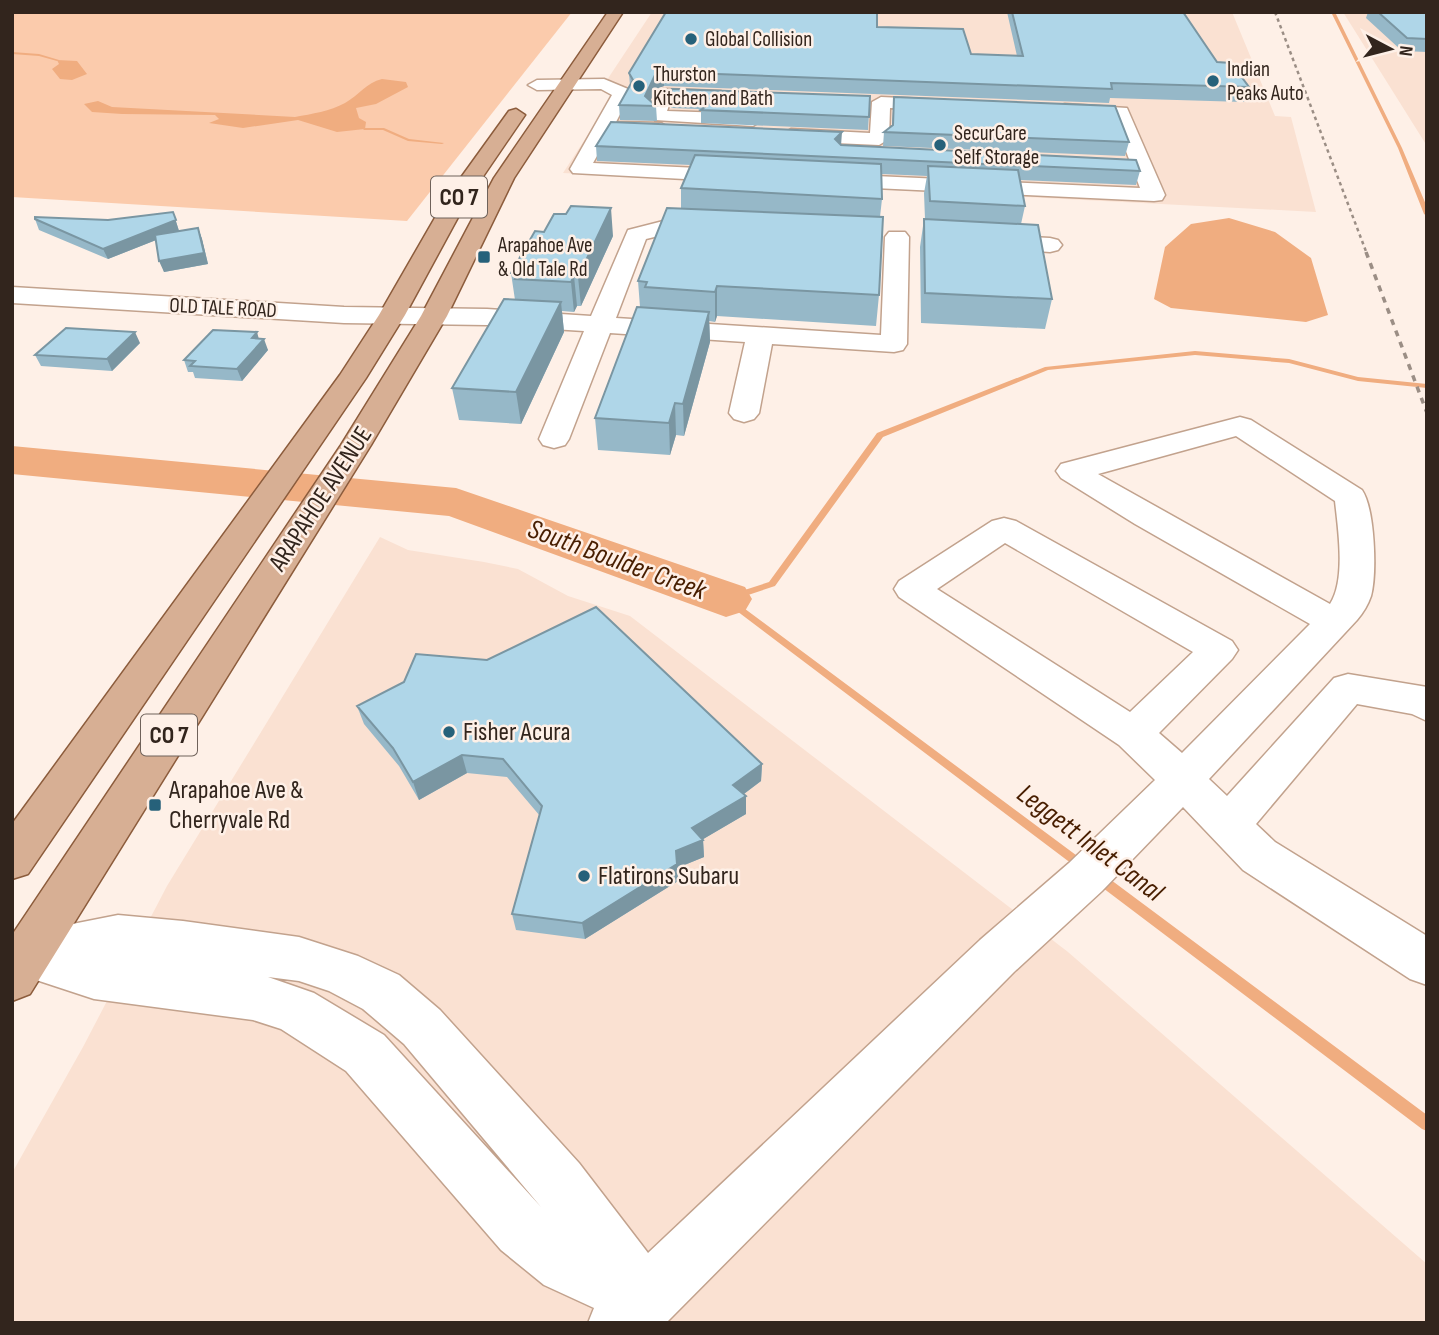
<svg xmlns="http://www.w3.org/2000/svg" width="1439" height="1335" viewBox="0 0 1439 1335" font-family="'Sofia Sans Condensed',sans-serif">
<rect width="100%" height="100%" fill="#fef0e7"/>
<path fill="#fae1d2" d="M652 12H1232L1275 116 1291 117 1316 212 563 173 617 90 601 89Z
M1343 12H1427V146Z
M380 537 408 550 484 562 518 569 568 596 630 616 1068 952 1427 1264V1323H12V1173L83 1047 167 886Z"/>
<path fill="#fbcbac" d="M12 12H572L407 221 12 197Z"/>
<path fill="#f0ad80" d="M57 60 77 61 87 74 72 80 60 79 52 69 59 64Z
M382 79 406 82 408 87 376 104 356 108 359 118 366 122 365 129 337 132 298 120 243 128 209 123 219 119 215 115 122 114 92 112 84 104 98 101 112 107 295 117C312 114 330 111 345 103 359 95 366 83 382 79Z
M1229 218 1275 232 1311 258 1328 315 1306 322 1171 308 1154 299 1165 247 1191 224Z"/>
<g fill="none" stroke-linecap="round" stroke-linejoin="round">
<path fill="#f0ad80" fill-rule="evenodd" d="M1331 12H1335L1402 148 1427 207V216L1424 214 1398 148Z
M12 52 39 54 59 60 57 61 39 56 12 54Z
M365 128H384L409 139 444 143 442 144 408 141 383 130H363Z
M1195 351 1289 359 1358 377 1427 384V388L1358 381 1289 363 1195 355 1048 370 883 437 775 586 733 600 1088 864 1090 867 1088 870 1084 872 1080 870 721 599 723 597 769 582 877 433 1045 367Z
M1099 873 1103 874 1427 1115V1131L1422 1129 1095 882 1093 878 1095 874Z"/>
<path fill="#f0ad80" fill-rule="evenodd" d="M12 446 456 488 745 587 752 599 745 611 726 617 449 516 12 474Z"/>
<defs>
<path id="minor" d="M604 79 628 89 631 93 616 122 661 123 671 129 661 135 610 133 593 163 740 170 747 172 750 176 747 180 740 182 573 173 570 169 612 95 601 89 537 90 528 85 537 80Z
M664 89 721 91 730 96 721 101 671 100 667 111 753 114 762 120 753 126 655 120 648 112 658 90Z
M881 97 945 100 954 105 945 110 890 108 889 139 879 145 791 141 781 135 791 129 870 133 872 102Z
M1065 104 1127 108 1165 195 1162 200 1154 201 831 186 824 184 821 180 824 176 831 174 1140 188 1113 117 1058 114 1056 110 1058 106Z
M675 218 719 222 722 227 719 232H675L646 239 616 318 881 335 885 237 889 232H905L909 237 907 344 903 350 894 352 772 344 759 413 754 419 744 422 734 419 729 413 745 342 610 333 569 439 565 445 554 448 543 445 539 439 584 331 487 325 344 323 12 303V287L344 307 487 309 591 316 628 230Z
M991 235 1050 238 1058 240 1062 245 1058 250 1050 252 983 247 979 242 983 237Z
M1240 417 1251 420 1362 490C1375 509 1377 574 1371 596 1368 605 1363 613 1357 620L1209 779 1227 796 1334 678 1348 674 1427 687V721L1412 714 1357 704 1256 824 1275 842 1427 936V985L1410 979 1243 870 1183 807 1102 891 1014 972 667 1322 588 1323 594 1308 544 1285 501 1250 346 1071 281 1029 253 1020 94 999 12 972V938L27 933 118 915 183 921 299 937 358 956 399 975 440 1010 579 1163 648 1253 980 940 1069 863 1155 780 1119 745 899 597 894 589 899 581 992 521 1004 518 1016 521 1232 641 1238 650 1232 659 1159 733 1182 753 1310 624 1135 524 1061 478 1056 471 1061 464ZM1236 436 1335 501C1338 529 1346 580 1330 604L1098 474ZM1005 543 1193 652 1130 712 937 589ZM268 977 299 981 329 991 363 1009 404 1044 541 1207 384 1035 314 993Z"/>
<path id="major" d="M608 12H623L514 178 447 316 371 445 30 994 12 1001V935L341 445 421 316 494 178Z
M516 109 525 115 469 197 405 315 366 378 28 874 12 879V824L340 375 379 315 447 197 509 111Z"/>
</defs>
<use href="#minor" stroke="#c2a28d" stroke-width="3"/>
<use href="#major" stroke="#8c5c3c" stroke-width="3"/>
<use href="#minor" fill="#fff" fill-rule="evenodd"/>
<use href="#major" fill="#d7af94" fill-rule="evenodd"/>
<path stroke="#9b8e85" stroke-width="2.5" stroke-dasharray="3.5 3.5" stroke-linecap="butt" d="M1275 12 1367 254"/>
<path stroke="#9b8e85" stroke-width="3.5" stroke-dasharray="6 6" stroke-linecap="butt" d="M1366 252 1427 413"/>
</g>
<path fill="#96b8c8" d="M1007 12H1183L1217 62 1249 87 1244 102 1110 98 1109 103 664 86 656 89 650 101 656 106 657 121 620 120 619 105 630 86 629 73 877 27 971 54 1017 56Z
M1368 12H1427V52L1402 51 1366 18Z
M670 95 870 96 868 130 701 123V111L698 109 671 108Z
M894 97 1129 142 1125 156 883 146 884 132 892 126Z
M841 145 1140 171 1136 185 1020 180 1025 206 1021 224 1052 299 1045 329 921 323 920 247 924 219H925L924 193 927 176 882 174V199L880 217 879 295 876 326 717 316 715 322 709 321 710 342 684 436 676 435 670 455 598 450 595 418 640 307 638 281 681 209V188L691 165 597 161 596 146Z
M173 212 179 231 176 232 198 228 202 239 208 264 164 272 156 240 108 259 39 230 35 219 108 220Z
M613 236 581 306H577L574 312 562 311 564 332 521 424 459 420 452 388 515 300 511 273Z
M259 338 268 350 242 381 195 378 193 372H188L184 360Z
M140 343 112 371 41 366 35 355Z
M357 706 762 764 761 781 744 794 746 796V814L703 839 704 857 677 868 678 881 585 939 516 930 512 914 540 816 507 777 467 773 419 800 399 766 364 724Z"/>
<path fill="#7a96a2" d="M664 72V86L656 89 648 106 645 96 655 75Z
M842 132 841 146 835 139Z
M611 208 613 236 581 306 578 277Z
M173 212 179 231 108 259 103 249Z
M198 228 202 239 208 264 164 272 159 261Z
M574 276 577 306 574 312 571 282Z
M717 286V316L715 322V292Z
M561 302 564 332 521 424 516 392Z
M709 312 710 342 684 436 683 404Z
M135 332 140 343 112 371 107 359Z
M257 332 260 343 264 339 268 350 242 381 237 369 252 338Z
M675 403 676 435 670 455 669 423Z
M462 755 467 773 419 800 413 782Z
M762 764 761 781 733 802V785Z
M746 796V814L700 841 703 840 704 857 677 868 678 881 585 939 582 923 676 851 692 828Z"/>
<path fill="#afd6e8" stroke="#7a96a2" stroke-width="2" d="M666 12H877V27L963 29 971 54 1023 56 1012 12H1183L1217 62 1231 63 1249 87 1111 83 1112 89 664 72 655 75 645 96 656 106 619 105 633 80 629 73Z
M1378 12H1427V39L1407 38Z
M672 89 870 96 869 117 701 110 709 104 698 96 670 95Z
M894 97 1115 106 1129 142 884 132 893 125Z
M611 122 842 132 835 139 841 145 1136 160 1140 171 596 146Z
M695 155 881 164 882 199 681 188Z
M928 166 1018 170 1025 206 930 201Z
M571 206 611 208 578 277 574 276 571 282 515 279 519 273H511L535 231 544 232 554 214H566Z
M667 208 883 217 879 295 717 286 715 292 645 287 647 282 638 281Z
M173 212 176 220 103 249 35 219V217L108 220Z
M924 219 1038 225 1052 299 925 293Z
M198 228 204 253 159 261 155 235Z
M504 299 561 302 516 392 452 388Z
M637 307 709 312 683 404 675 403 669 423 595 418Z
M66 328 135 332 107 359 35 355Z
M213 330 257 332 252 338 264 339 237 369 190 366 195 361 184 360Z
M596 607 762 764 733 785 746 796 692 828 703 840 676 851 677 864 582 923 512 914 542 806 503 759 462 755 413 782 393 748 357 706 404 682 416 654 487 660Z"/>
<g fill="#26617a" stroke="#fef0e7" stroke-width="2.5">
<circle cx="691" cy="39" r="7"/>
<circle cx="1213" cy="81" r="7"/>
<circle cx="639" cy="86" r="7"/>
<circle cx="940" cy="145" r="7"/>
<rect x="477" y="250" width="14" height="14" rx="3.5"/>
<circle cx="449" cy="732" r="7"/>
<rect x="148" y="798" width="14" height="14" rx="3.5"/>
<circle cx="584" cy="876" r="7"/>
</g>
<g text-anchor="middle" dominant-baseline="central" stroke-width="5" stroke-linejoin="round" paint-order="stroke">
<g font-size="21" fill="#32251d" stroke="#fef0e7" text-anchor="start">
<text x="705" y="39">Global Collision</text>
<text x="1227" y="69">Indian<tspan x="1227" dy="24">Peaks Auto</tspan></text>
<text x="653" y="74">Thurston<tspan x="653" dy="24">Kitchen and Bath</tspan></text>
<text x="954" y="133">SecurCare<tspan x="954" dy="24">Self Storage</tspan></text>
<text x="498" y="245">Arapahoe Ave<tspan x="498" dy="24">&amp; Old Tale Rd</tspan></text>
</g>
<g font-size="21" fill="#32251d" stroke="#fef0e7">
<text transform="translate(223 308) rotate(3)">OLD TALE ROAD</text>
</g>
<g fill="#fef0e7" stroke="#6f625a" stroke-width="2">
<rect x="431" y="176.5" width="56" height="41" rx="5"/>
<rect x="141" y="714.5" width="56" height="41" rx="5"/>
</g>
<g font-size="24" font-weight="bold" fill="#32251d">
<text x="459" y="197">CO 7</text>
<text x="169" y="735">CO 7</text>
</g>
<g font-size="26" fill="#32251d" stroke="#fef0e7">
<text transform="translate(321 499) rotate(-57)">ARAPAHOE AVENUE</text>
</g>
<g font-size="26" fill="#32251d" stroke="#fef0e7" text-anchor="start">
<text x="463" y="732">Fisher Acura</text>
<text x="169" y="790">Arapahoe Ave &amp;<tspan x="169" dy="30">Cherryvale Rd</tspan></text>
<text x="598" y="876">Flatirons Subaru</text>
</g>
<g font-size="28" font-style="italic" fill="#481e00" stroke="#fef0e7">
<text transform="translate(617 560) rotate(20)">South Boulder Creek</text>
<text transform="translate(1090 843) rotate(37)">Leggett Inlet Canal</text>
</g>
</g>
<rect width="1439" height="1335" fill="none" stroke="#32251d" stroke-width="28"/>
<g transform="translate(1390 49) rotate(97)" stroke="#fef0e7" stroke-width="5" paint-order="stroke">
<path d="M0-5L12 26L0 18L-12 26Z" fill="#32251d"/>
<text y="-10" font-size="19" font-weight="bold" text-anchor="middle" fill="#32251d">N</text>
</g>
</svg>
